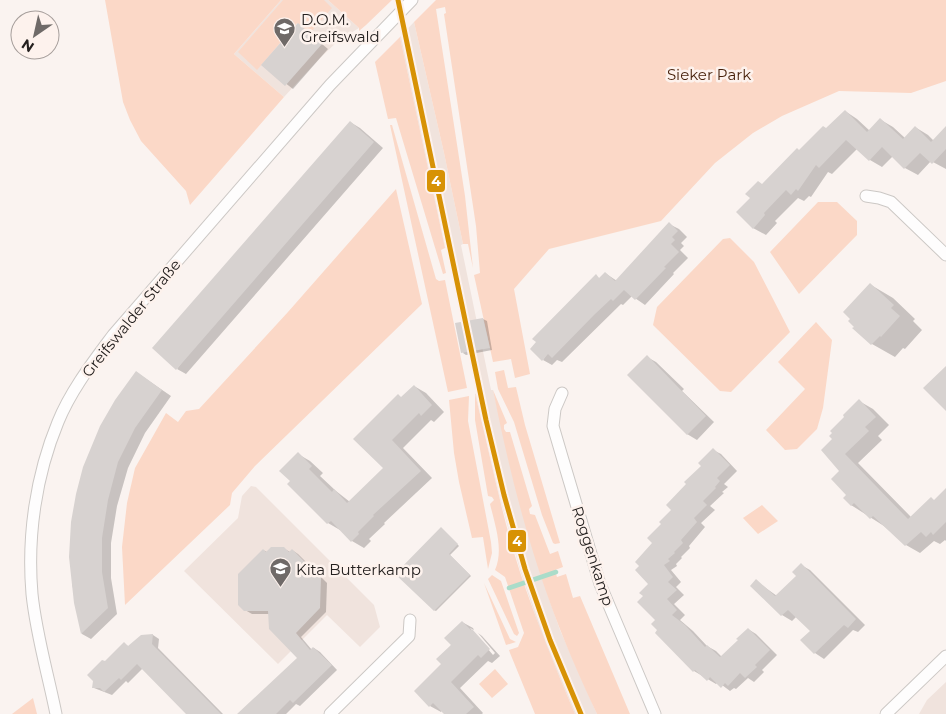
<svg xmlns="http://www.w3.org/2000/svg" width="946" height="714" viewBox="0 0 946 714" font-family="Montserrat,sans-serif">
<rect width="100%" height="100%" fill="#faf3f0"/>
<path fill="#f0e3dd" d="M281 0H328L359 28 338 41 320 58 284 97 234 54Z
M414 22 444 153 463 244 461 245 491 390H493L517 492 548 596 560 630 597 714H575L543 638 520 570 499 495 475 394 477 393 448 248H445L400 37Z
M251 486 256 487 374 605 380 627 360 647 327 615 278 664 184 571 238 518 242 496Z
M946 682V714H919L927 700Z"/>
<path fill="#fbd8c7" d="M105 0H281L234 54 284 97 190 205 186 191 141 141 130 120 123 102Z
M283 0H324L332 8 310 33 297 23 257 70 238 52Z
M328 0H392L366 25 359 31V28Z
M436 0H946V81L911 93 839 91 782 116 753 133 715 163 661 221 549 249 514 289 530 374 515 378 511 359 493 362 474 275 480 273 476 226 444 14 446 13 445 7 436 9 465 196 473 268 468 244H463L444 153 414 22Z
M400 37 445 248 441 250 446 273 443 274 396 118 388 119 375 62Z
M390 125H392L436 279 439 281 445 280 467 388 448 392Z
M396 189 422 304 255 466 232 493 230 505 125 605 122 547 127 503 135 468 166 413 178 422 186 411 199 409 288 312Z
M818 202H837L857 221V235L799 294 770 252Z
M730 238 754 262 790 332 731 392 720 391 653 325 657 307 723 239Z
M816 322 832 340 823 408 817 429 797 449 785 450 766 430 805 389 778 362Z
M504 370 508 388 516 387 525 425 560 543 555 544 553 543 542 515 514 422 498 389 495 372Z
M493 390 507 423 504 425V429L506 432H510L532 506 529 509 530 514 535 515 550 554 558 551 563 567 555 570 557 577 566 574 573 598 580 596 630 714H597C579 676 562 637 548 597 524 530 507 460 493 390Z
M475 394C490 453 501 514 520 572 536 620 555 667 575 714H535L510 653 509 650 518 647 524 633 505 577 495 570C504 550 495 525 490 504L494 500 492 497 488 496 475 420Z
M469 396 468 421 491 542 492 553 488 569 483 537 472 538 459 482 454 453 449 400Z
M762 505 778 521 758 534 743 518Z
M492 575 501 581 519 633 517 636 514 634 488 579Z
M484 583 510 639 516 642 506 645Z
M495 669 508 684 492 698 479 684Z
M33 698 37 714H12Z"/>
<path fill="#0003" d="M298 24 328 49 293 89 262 65Z
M845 111 857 119 870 131 881 120 893 127 905 138 915 127 928 135 934 141 946 128V169L931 161 918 175 905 168 893 156 882 167 870 160 857 149 832 174 828 172 811 197 809 196 804 201 798 198 775 221 777 223 766 235 753 228 762 185 827 129Z
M350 122 360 128 383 148 186 374 177 369Z
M669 224 679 229 687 237 681 243 684 246 680 250 688 258 673 273 674 274 645 305 632 296 623 305 621 304 562 362 557 360 552 365 543 360 596 276 600 279 605 273 617 281Z
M871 285 893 298 915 319 913 321 922 330 905 349 903 348 895 357 872 344Z
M483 319 487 321 492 350 466 355 463 353Z
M647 357 656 362 684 389 682 391 714 422 697 440 687 434Z
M136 372 171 396 145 433 128 468 117 506 111 543V578L117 614 91 639 82 634 72 583Z
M414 386 426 393 444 412 434 422 431 420 403 448 432 478 384 523 385 524 369 539 371 541 364 548 352 541 341 529 340 530 328 523 289 484 291 481 298 454 310 461 323 473 320 476 336 491 350 502 384 468 402 398Z
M859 401 873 409 889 425 878 436 882 440 858 463 911 517 935 501 946 490V541L945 540 940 544 934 541 920 553 906 545 884 526 851 505 841 471 834 439Z
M713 450 721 454 737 471 724 484 728 487 722 492 724 493 710 506 715 510 701 523 705 527 689 546 690 548 681 557 682 558 676 564 677 566 671 570 681 582 676 587 684 595 674 604 685 615 680 620 693 631 707 646 716 651 722 657 740 641 748 629 756 634 777 655 762 670 764 672 754 682 748 678 736 689 734 688 730 691 718 682 716 684 694 671 656 633 658 630 657 620 644 597 650 584 653 543 662 524Z
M443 530 459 546 450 555 471 576 436 611 434 610Z
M283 548 290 552 292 550 298 554 327 583 326 612 301 637 312 650 314 648 320 652 337 670 300 706 296 704 286 714H239L299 658 270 614H252L245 610 263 550 267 552Z
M801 565 810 570 865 625 858 632 853 630 824 659 815 653 811 631 797 616 792 621 782 615 751 586 756 581 777 596 797 576Z
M462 622 473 628 474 630 470 628 493 655 495 653 478 633 482 636 500 656 492 663 488 661 460 688 483 713 482 714H445L442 710 441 712 430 706 442 664Z
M153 635 159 639 158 648 223 714H188L143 668 128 683 126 681 112 695 94 688 105 663 124 644 130 647 141 636Z"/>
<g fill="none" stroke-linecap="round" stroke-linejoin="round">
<path stroke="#aadcc9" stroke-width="4.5" d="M509 588 556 572"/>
</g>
<path fill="#d7d2d0" d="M298 23 322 44 285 86 261 65Z
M845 110 867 132 880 118 903 139 915 126 931 142 946 126V149L932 164 920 153 904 169 882 147 869 161 846 140 819 168 816 165 798 191 796 189 791 195 786 190 764 213 765 215 753 229 736 212 750 198 745 194 758 181 762 184 797 148 799 150 823 126 826 128Z
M350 121 374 142 176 370 152 348Z
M669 222 678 231 672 237 675 240 671 244 679 252 664 267 666 268 635 300 624 290 613 301 611 299 594 315 552 358 548 354 542 361 530 349 536 342 532 339 596 274 599 278 605 272 615 281Z
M870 283 894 305 891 308 900 316 881 337 880 336 871 345 852 328 854 327 848 321 850 319 843 312Z
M483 318 490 348 461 353 455 323Z
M647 355 706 416 687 435 627 375Z
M946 366V411L923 388Z
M136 371 162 390 135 428 118 462 108 500 102 538V572L108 608 81 634 74 603 69 557 71 522 76 494 83 467 100 426 115 400Z
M414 385 432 405 421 416 419 413 392 440 421 471 373 515 374 516 358 532 359 534 351 542 331 521 327 524 287 484 290 481 279 471 298 452 312 466 309 469 332 492 334 489 347 503 383 468 353 439 398 394 401 397Z
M859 399 876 417 865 427 869 431 845 454 908 519 931 497 934 500 946 488V522L933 535 931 532 926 537 921 532 905 546 873 516 870 519 854 503 851 506 843 498 846 495 831 479 839 471 821 450 832 439 829 436 832 433 830 431 844 417 843 415Z
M713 448 730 465 717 478 720 481 715 487 716 488 703 501 707 505 694 518 697 522 681 540 683 543 674 552 675 553 668 559 670 561 664 565 673 577 668 582 677 590 667 599 677 610 672 615 685 625 705 647 707 645 720 657 738 640 736 639 748 628 770 650 755 665 757 667 745 678 740 673 728 686 725 683 721 688 710 677 707 681 695 670 693 672 655 633 657 630 651 624 655 620 637 602 643 596 639 593 648 584 635 570 639 566 635 562 652 543 647 538 661 524 659 522 671 510 666 505 686 484 684 482 701 466 698 463Z
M441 527 458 544 449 554 470 575 434 611 395 574Z
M271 547H284L289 552 292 549 321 578 320 608 296 633 310 650 313 647 332 665 293 703 290 700 276 714H237L297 658 269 629 268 611H244L238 605V574L263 549 266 552Z
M801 563 856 619 848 628 844 625 814 654 800 640 810 631 788 610 781 616 750 586 756 579 775 596 796 576 792 572Z
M462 621 471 630 472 629 490 649 481 658 478 655 451 682 474 707 466 714H444L433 703 429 707 414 691 441 664 436 659 451 645 444 638Z
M153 634 152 644 221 714H186L137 664 121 680 119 678 104 692 100 688H92L93 681 87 675 102 660 105 661 124 642 128 646 141 635Z"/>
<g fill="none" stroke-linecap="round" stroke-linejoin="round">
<defs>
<path id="street" d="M866 196 879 198 891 202 946 255
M562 393 555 409 553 426 563 460 600 584 655 714
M56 714C48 674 36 634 32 594 27 536 36 475 58 422 71 390 93 362 113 335L330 85 412 0
M330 714 409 636 410 620
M886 714 946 656"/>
</defs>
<use href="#street" stroke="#ccc8c5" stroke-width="13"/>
<use href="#street" stroke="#fefdfd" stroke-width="11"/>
<defs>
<path id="metro-1" d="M398 0 486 420 504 495 525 569 550 640 581 714"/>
</defs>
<use href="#metro-1" stroke="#fdf2ed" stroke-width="9"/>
<use href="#metro-1" stroke="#d79205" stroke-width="5"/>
</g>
<defs>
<symbol id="school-pin" viewBox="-11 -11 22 30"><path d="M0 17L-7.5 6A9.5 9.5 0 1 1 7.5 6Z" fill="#6f6a68" stroke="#fdf2ed"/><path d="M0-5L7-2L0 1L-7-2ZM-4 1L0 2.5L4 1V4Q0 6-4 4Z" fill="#fff"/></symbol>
</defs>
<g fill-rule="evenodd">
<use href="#school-pin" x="272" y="16" width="25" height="34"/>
<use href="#school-pin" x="268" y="556" width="25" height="34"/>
</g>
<g text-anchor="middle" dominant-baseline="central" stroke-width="5" stroke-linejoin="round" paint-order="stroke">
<g font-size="15" fill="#24201f" stroke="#fdf2ed" text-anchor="start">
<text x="301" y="19">D.O.M.<tspan x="301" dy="17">Greifswald</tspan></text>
<text x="296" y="569">Kita Butterkamp</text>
</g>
<g font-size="15" fill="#461f09" stroke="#fdf2ed">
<text x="709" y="74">Sieker Park</text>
</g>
<g font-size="15" fill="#24201f" stroke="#fdf2ed">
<text transform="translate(131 318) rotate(-51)">Greifswalder Straße</text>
<text transform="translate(593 556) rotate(72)">Roggenkamp</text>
</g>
</g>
<g stroke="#fdf2ed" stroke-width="2">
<rect x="426" y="169" width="20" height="24" rx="5" fill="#d79205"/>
<rect x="507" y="529" width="20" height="24" rx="5" fill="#d79205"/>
</g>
<g font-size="14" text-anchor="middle" font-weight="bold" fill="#fff">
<text x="436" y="186">4</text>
<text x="517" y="546">4</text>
</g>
<g transform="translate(35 35) rotate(214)"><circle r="24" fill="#fdf2ed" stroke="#a69e9b"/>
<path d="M0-4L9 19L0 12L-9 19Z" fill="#6f6a68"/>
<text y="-8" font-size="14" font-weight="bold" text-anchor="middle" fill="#24201f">N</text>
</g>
</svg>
